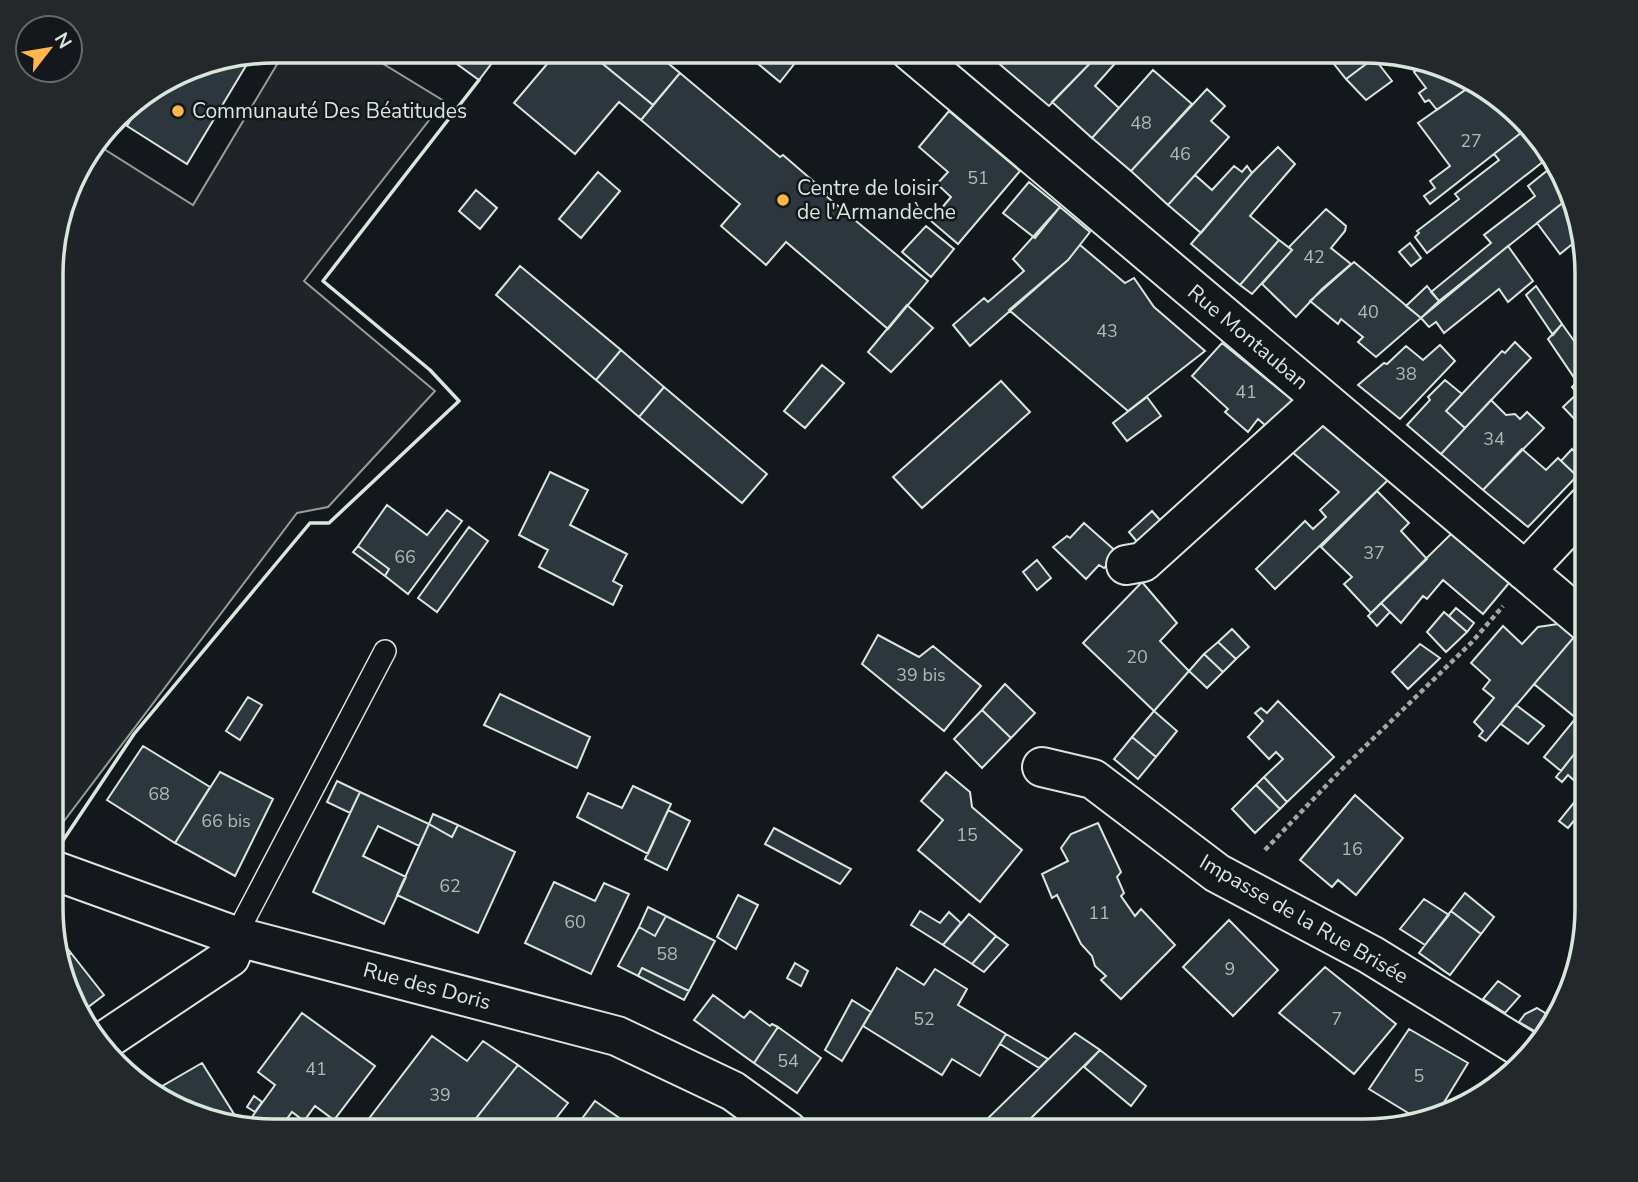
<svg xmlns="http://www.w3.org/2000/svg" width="1638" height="1182" viewBox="0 0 1638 1182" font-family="'Nunito Sans',sans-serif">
<rect width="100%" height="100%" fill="#14181c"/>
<path fill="#202428" stroke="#939e99" stroke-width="2" d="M285 51H362L444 101 304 281 435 391 328 507 297 513 58 829 53 827V245L80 163 96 144 193 205Z"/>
<path fill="#2c363c" stroke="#d8e6dc" stroke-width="2" d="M439 51H501L479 80Z
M558 51H587L653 105 641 120 619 102 575 154 514 103Z
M587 51H653L680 73 653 105Z
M743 51H766L757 63Z
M766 51H790L799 58 780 82 757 63Z
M984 51H1102L1049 106Z
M1102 51H1115L1112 55 1119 59 1095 86 1119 108 1092 138 1052 102Z
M1352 51H1369L1374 58 1346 79 1334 64Z
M253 54 187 164 127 126 146 95 202 63Z
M1374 58 1392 81 1366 100 1346 79Z
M1426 62 1449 68 1475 83 1437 110 1429 100 1425 102 1419 93 1426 88 1414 72Z
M1153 70 1192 104 1131 171 1092 138Z
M680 73 780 157 783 155 827 193 826 196 928 281 888 329 786 242 766 265 721 226 740 204 641 120Z
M1475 83 1498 96 1526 129 1430 204 1424 196 1435 188 1430 181 1450 166 1418 123Z
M1207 89 1225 106 1211 121 1229 137 1168 205 1131 171Z
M949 111 1020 171 958 244 931 221 951 197 937 184 948 172 919 147Z
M1526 129 1549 157 1427 253 1415 237 1419 233 1417 231 1459 199 1455 194 1499 160 1494 154Z
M1278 147 1295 164 1250 216 1279 240 1240 285 1191 244 1252 173Z
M1234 166 1242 172 1247 166 1252 173 1201 233 1168 205 1195 175 1212 190Z
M1553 166 1566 182 1570 197 1439 301 1431 292 1491 243 1484 235 1535 196 1528 186Z
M598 172 620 191 581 238 559 219Z
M1029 182 1060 207 1035 238 1003 213Z
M476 190 497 208 480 229 459 211Z
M1570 197 1581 237 1560 254 1537 223Z
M1060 207 1090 232 1068 260 970 346 953 325 984 298 988 302 1024 271 1013 259Z
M1326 209 1346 226 1345 231 1331 248 1351 264 1322 289 1296 317 1262 284 1292 250 1289 247Z
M926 226 954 249 931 277 902 252Z
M1279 240 1292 250 1252 294 1240 285Z
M1410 243 1421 258 1411 266 1399 252Z
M1080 245 1125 283 1134 278 1154 307 1205 351 1128 411 1009 310 1068 260Z
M1508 246 1533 281 1508 302 1499 289 1444 333 1436 322 1429 327 1421 318Z
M1354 262 1421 318 1376 357 1358 342 1363 337 1341 319 1338 324 1310 301Z
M520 266 621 350 596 380 496 295Z
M1427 286 1439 301 1421 318 1406 306Z
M1536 286 1562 324 1553 335 1526 295Z
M907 305 933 328 891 372 868 352Z
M1562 324 1587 359V396L1581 390 1577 393 1572 387 1577 382 1548 339Z
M1587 330V359L1575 342Z
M1515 342 1531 358 1465 428 1446 411 1502 351 1505 353Z
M1222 343 1302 408 1274 433 1258 419 1248 432 1225 412 1228 409 1192 376Z
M1440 345 1455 361 1400 419 1358 385 1384 363 1387 364 1406 346 1423 360Z
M621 350 664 387 639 417 596 380Z
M822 365 844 383 805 428 784 411Z
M1445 380 1462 394 1446 411 1465 428 1441 454 1407 425 1430 400 1428 397Z
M1001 381 1030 412 922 508 893 477Z
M664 387 767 474 742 503 639 417Z
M1581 390 1587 396V448L1576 437 1584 429 1563 407Z
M1147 397 1161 416 1127 441 1113 423Z
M1491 400 1506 415 1515 414 1520 419 1527 412 1544 428 1483 490 1441 454Z
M1315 418 1388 480 1275 589 1256 569 1305 521 1313 529 1326 517 1320 510 1339 492 1285 446Z
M1522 449 1546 470 1558 458 1577 476 1528 527 1483 490Z
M1572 449 1581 458 1584 454 1587 458V466L1577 476 1561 461Z
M550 472 588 490 570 525 627 554 613 581 622 586 613 605 539 567 548 550 519 535Z
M1377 491 1409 523 1401 531 1427 559 1371 613 1344 584 1352 577 1321 547Z
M387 505 427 535 447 510 462 521 408 594 385 576 389 569 358 546Z
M1152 511 1168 529 1144 550 1129 532Z
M1084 523 1119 554 1104 568 1099 565 1086 579 1053 547 1067 536 1070 538Z
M469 527 488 541 437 612 418 598Z
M1451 534 1509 583 1483 614 1443 580 1427 599 1423 596 1401 623 1381 603Z
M358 546 389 569 385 576 353 552Z
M1037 560 1051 578 1037 590 1023 572Z
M1142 582 1177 623 1160 641 1189 671 1154 711 1083 643Z
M1381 603 1390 612 1377 626 1368 616Z
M1456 608 1474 623 1467 632 1449 616Z
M1444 612 1467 632 1446 652 1427 632Z
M1558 624 1574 637 1486 741 1479 736 1483 731 1474 722 1494 698 1483 689 1490 680 1471 663 1503 626 1522 644 1538 627Z
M1232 629 1249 647 1236 659 1218 642Z
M878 635 919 657 933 646 981 686 944 731 862 664Z
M1574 637 1587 648V738L1561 771 1544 757 1576 718 1534 684Z
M1218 642 1236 659 1223 672 1204 654Z
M1420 644 1440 658 1408 689 1392 672Z
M1204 654 1223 672 1207 688 1189 671Z
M1005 684 1035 713 1011 738 982 710Z
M500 694 590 737 577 768 484 725Z
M248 697 262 705 240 740 226 731Z
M1278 701 1334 757 1287 802 1264 777 1283 759 1276 752 1269 759 1248 737 1263 721 1255 713 1261 708 1267 713Z
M1516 705 1544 726 1528 744 1501 724Z
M982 710 1011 738 982 768 954 739Z
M1154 711 1177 731 1156 757 1132 737Z
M1132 737 1156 757 1138 779 1114 759Z
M1587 738V774L1578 784 1568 775 1562 782 1556 777Z
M143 746 210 787 175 843 107 800Z
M220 772 273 799 235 876 175 843Z
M946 772 970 792 972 807 1022 850 980 902 918 850 943 820 921 801Z
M1264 777 1287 802 1280 809 1256 785Z
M337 781 360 792 350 813 327 802Z
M1256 785 1280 809 1255 833 1232 809Z
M633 786 671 804 648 854 577 817 588 793 622 808Z
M1585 789 1587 791V805L1568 828 1559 821Z
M360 792 429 824 419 846 378 826 363 856 406 877 384 924 313 892Z
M1355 795 1403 838 1356 895 1338 880 1332 887 1300 860Z
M668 810 690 821 667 870 645 859Z
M433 814 458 825 452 837 429 824Z
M1098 823 1121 872 1117 877 1124 893 1121 896 1135 916 1141 909 1175 945 1121 999 1101 980 1106 976 1095 966 1092 956 1081 944 1057 895 1052 898 1042 874 1068 861 1061 848 1071 834Z
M429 824 452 837 458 825 515 852 478 933 397 895Z
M774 828 851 869 840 884 765 844Z
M554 882 595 901 604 883 629 894 591 974 525 943Z
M1465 893 1494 917 1481 934 1451 911Z
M738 895 758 905 736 949 717 937Z
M1424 899 1449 915 1425 945 1400 929Z
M648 907 666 916 655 936 639 927Z
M920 911 940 923 949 912 961 923 943 945 911 925Z
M1451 911 1481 934 1450 975 1419 953Z
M969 914 996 936 972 964 943 945Z
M666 916 715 941 689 991 642 968 638 976 618 966 639 927 655 936Z
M1229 920 1278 970 1233 1016 1183 967Z
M53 930 71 953 61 960 53 937Z
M996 936 1008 945 984 972 972 964Z
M71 953 104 995 79 1014 61 960Z
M795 963 808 971 801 986 787 978Z
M1325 967 1396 1024 1354 1074 1279 1013Z
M642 968 689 991 684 1000 638 976Z
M897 968 924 985 935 969 967 989 958 1005 1006 1034 980 1076 952 1059 942 1075 863 1026Z
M1498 981 1520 996 1505 1013 1483 999Z
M713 995 744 1018 750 1011 770 1026 772 1024 778 1027 754 1063 694 1020Z
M852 1000 871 1012 842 1061 825 1050Z
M1537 1008 1555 1019 1545 1037 1519 1022 1525 1014Z
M302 1013 375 1066 334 1120 315 1106 304 1121 292 1112 278 1131 244 1128 275 1085 258 1072Z
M778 1027 821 1058 797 1093 754 1063Z
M1409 1029 1468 1063 1437 1114 1418 1119 1369 1089Z
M1075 1033 1100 1050 1018 1131H975Z
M1006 1034 1048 1059 1039 1068 1000 1044Z
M432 1036 467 1061 483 1041 518 1065 466 1131 361 1129Z
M1100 1050 1146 1086 1131 1106 1084 1067Z
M202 1063 234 1114 219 1123 202 1119 152 1092Z
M518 1065 568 1103 546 1131H477L470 1126Z
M254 1096 262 1102 255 1112 247 1107Z
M595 1101 638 1131H573Z"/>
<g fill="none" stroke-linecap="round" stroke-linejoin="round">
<defs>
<path id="lane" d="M238 937 245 918 385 651"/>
<path id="street" d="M910 51 1587 623
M1126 565 1143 562 1322 400
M1525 571 1587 505
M1042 767 1093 779 1217 873 1371 955 1530 1053
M53 870 238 937 617 1036 733 1091 788 1131
M101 1043 230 957 238 937"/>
</defs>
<use href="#lane" stroke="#d8e6dc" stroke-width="24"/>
<use href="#street" stroke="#d8e6dc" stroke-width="42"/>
<path stroke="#9da8a2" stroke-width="4.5" stroke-dasharray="5 3.5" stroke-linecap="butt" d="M1265 850 1341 770 1472 642 1503 606"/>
<use href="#lane" stroke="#14181c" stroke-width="21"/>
<use href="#street" stroke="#14181c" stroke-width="38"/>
<path stroke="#d8e6dc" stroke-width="3.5" d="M53 842 60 845 134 734 310 523H329L459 401 430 370 323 281 479 80"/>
</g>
<g fill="#ffb74d" stroke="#14181c" stroke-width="2.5">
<circle cx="178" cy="111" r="7"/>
<circle cx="783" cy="200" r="7"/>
</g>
<g text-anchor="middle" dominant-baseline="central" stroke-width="5" stroke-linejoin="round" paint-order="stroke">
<g font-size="18" fill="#adbab4">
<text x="1141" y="123">48</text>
<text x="1471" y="141">27</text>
<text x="1180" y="154">46</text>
<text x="978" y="178">51</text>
<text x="1314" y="257">42</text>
<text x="1368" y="312">40</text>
<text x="1107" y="331">43</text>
<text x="1406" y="374">38</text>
<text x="1246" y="392">41</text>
<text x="1494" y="439">34</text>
<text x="1374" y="553">37</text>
<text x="405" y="557">66</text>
<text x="1137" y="657">20</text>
<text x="921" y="675">39 bis</text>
<text x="159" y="794">68</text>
<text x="226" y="821">66 bis</text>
<text x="967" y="835">15</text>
<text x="1352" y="849">16</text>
<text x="450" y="886">62</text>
<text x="1099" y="913">11</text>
<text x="575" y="922">60</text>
<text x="667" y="954">58</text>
<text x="1230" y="969">9</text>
<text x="924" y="1019">52</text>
<text x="1337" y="1019">7</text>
<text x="788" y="1061">54</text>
<text x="316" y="1069">41</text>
<text x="1419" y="1076">5</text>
<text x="440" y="1095">39</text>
</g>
<g font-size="21" fill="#d8e6dc" stroke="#14181c" text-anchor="start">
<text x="192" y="111">Communauté Des Béatitudes</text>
<text x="797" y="188">Centre de loisir<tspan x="797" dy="24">de l'Armandèche</tspan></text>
</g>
<g font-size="21" fill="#d8e6dc" stroke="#14181c">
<text transform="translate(1248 337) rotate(40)">Rue Montauban</text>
<text transform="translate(1304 919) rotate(30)">Impasse de la Rue Brisée</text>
<text transform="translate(427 986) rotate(15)">Rue des Doris</text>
</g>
</g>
<path d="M0 0H1638V1182H0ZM274 63H1364A211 211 0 0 1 1575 274V908A211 211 0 0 1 1364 1119H274A211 211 0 0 1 63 908V274A211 211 0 0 1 274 63Z" fill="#24282b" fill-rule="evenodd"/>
<path fill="none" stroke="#d8e6dc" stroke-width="3.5" d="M274 63H1364A211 211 0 0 1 1575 274V908A211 211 0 0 1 1364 1119H274A211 211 0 0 1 63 908V274A211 211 0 0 1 274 63Z"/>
<g transform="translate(49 49) rotate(59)"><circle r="33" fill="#14181c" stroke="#626a69" stroke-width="2"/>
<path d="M0-5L12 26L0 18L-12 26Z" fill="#ffb74d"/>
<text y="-10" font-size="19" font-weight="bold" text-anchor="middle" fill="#d8e6dc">N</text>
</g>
</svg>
